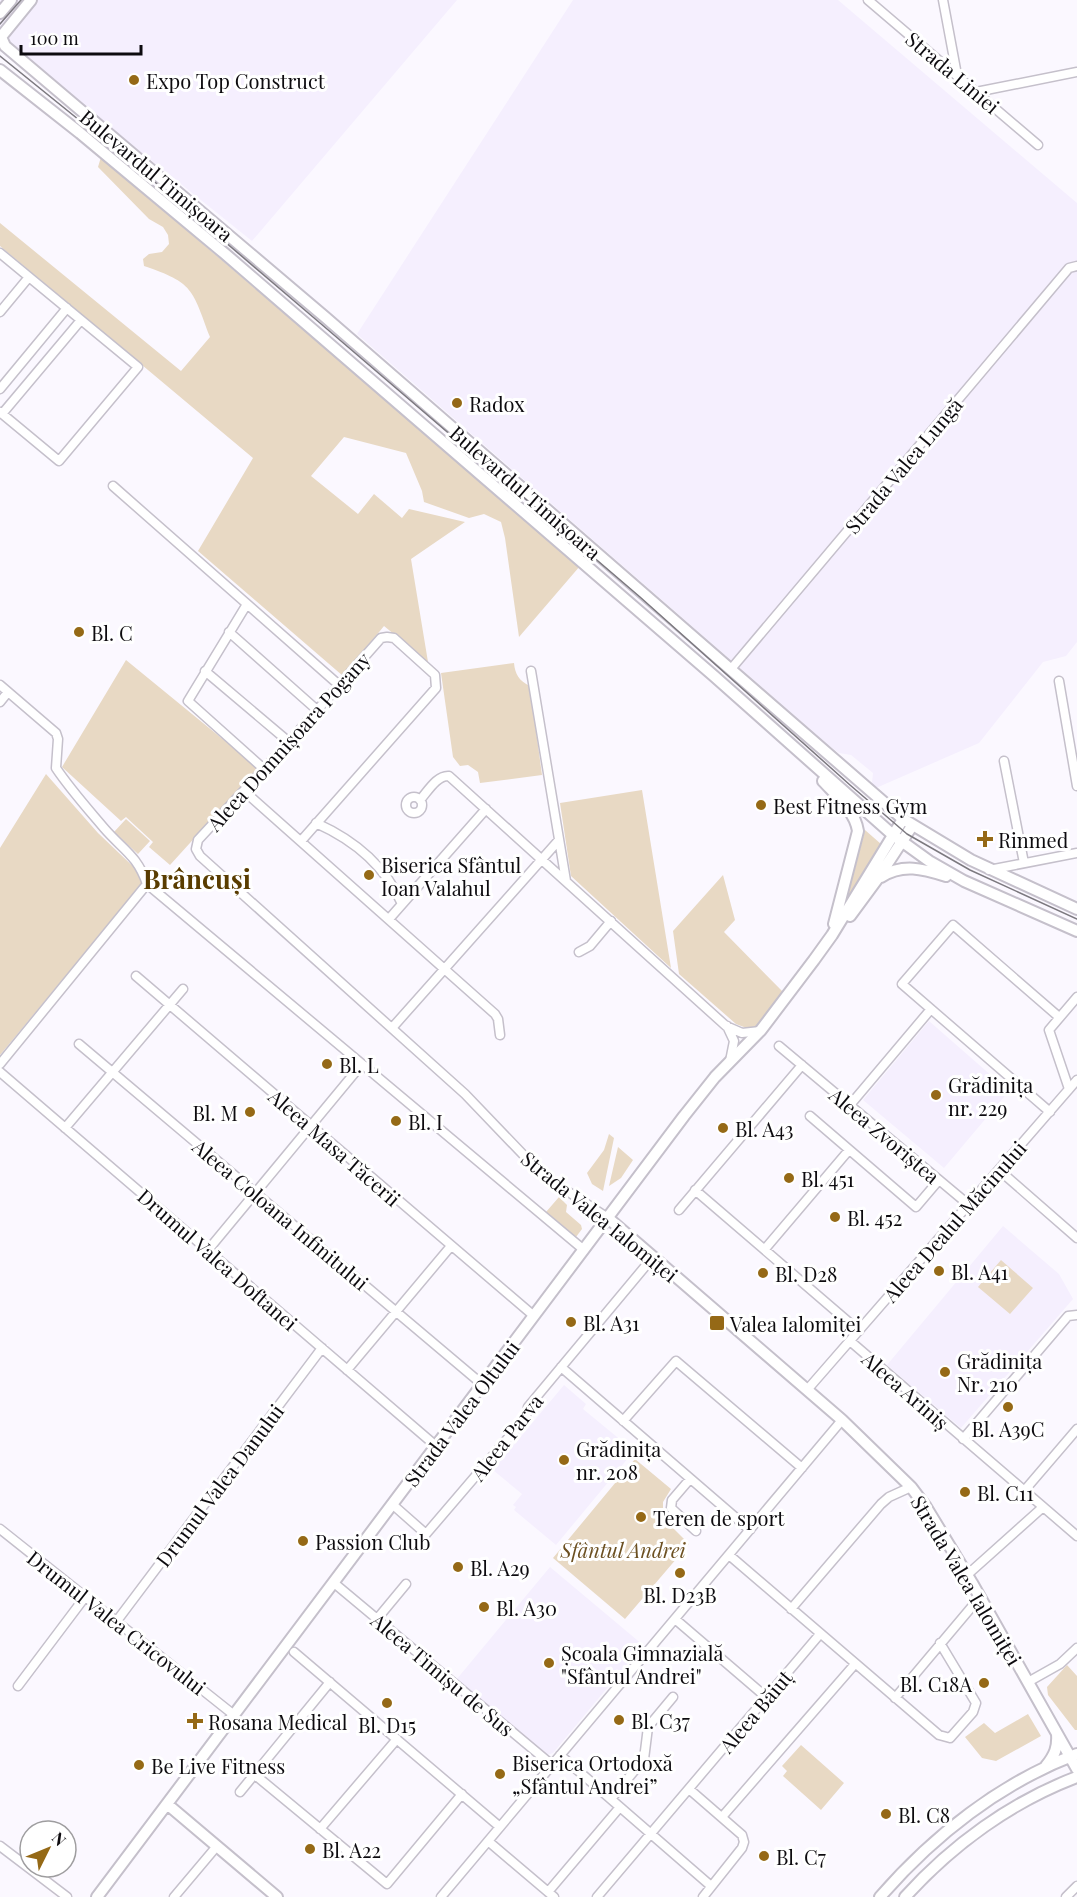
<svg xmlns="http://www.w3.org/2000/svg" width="1077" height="1897" viewBox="0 0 1077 1897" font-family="'Playfair Display',serif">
<rect width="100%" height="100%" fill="#fbf8ff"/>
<path fill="#f5effe" d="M0 0H457L252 241 0 39Z
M573 0H838L1077 203V642L1066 656 1043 662 979 743 876 788 872 783 873 773 851 755 839 753 827 744 357 334Z
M929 1021 1009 1091 944 1168 863 1100Z
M1003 1226 1059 1274 1073 1299 961 1428 887 1365Z
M564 1385 586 1404 583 1409 634 1451 556 1545 514 1510 516 1507 513 1505 522 1494 493 1470Z
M550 1567 643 1645 553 1753 547 1755 456 1680Z"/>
<path fill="#e8d9c4" d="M101 157 580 566 519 637 505 538 501 522 484 514 469 518 424 502 422 491 406 453 344 437 311 476 358 514 374 494 402 518 409 509 465 522 411 559 428 662 384 626 343 676 198 551 253 458 0 246V223L181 371 210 337C192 289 194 283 144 266L143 259 149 254 162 252 169 244 168 235 163 227 149 219 98 167Z
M126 660 258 768 170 865 149 847 153 842 126 817 121 821 62 767Z
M514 663C515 674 519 681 530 686L542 775 480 783 478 772 468 765 460 766 453 757 441 673Z
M46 774 98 833 140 873 143 883 0 1055V848Z
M642 790 671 968 571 876 560 803Z
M126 819 150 841 138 854 114 832Z
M865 830 881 844 849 896 848 895Z
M723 875 735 920 724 932 784 993 758 1025 749 1029 736 1024 679 974 673 931Z
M609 1134 614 1138 603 1191 592 1184 587 1173 604 1150Z
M618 1147 633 1160 621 1178 609 1186Z
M559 1197 567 1205 566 1212 581 1225 582 1229 576 1237 546 1212Z
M1001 1260 1033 1288 1010 1314 978 1287Z
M635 1459 671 1489 663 1502V1518L689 1544 625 1619 553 1558Z
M1067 1665 1077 1676V1730H1075L1048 1695 1047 1687Z
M1028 1714 1041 1736 996 1761 982 1758 965 1737 984 1723 995 1733Z
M801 1745 844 1783 821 1810 783 1776 787 1771 782 1766Z"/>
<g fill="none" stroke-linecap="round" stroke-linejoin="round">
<defs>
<path id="minor" d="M868 0 1038 145
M943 0 957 75
M976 92 1077 72
M0 253 138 367 59 461 0 412
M0 312 29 277
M0 389 67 308
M2 414 81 320
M113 486 339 685
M247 604 188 701 264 769
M229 632 317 710
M731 669 1069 268 1077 266
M205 671 289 742
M531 671 566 881
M1059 681 1077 786
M0 685 56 733 58 739 56 768C70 789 88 809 104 828 123 850 137 855 147 884L584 1250
M0 702 8 692
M1004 761 1024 863
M244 791 495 1014 498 1019 500 1035
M406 805a8 8 0 1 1 16 0a8 8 0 1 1-16 0Z
M420 800C428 791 437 775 449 776L726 1026 742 1033 760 1031
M316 823C354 840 385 865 402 904
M301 841 436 688 435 675 394 638 387 637 381 638 289 742 198 840 196 849 200 856 465 1094 535 1167 555 1183 608 1218
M989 870 1077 853
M389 919 486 809
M579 952 590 946 611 921
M136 976 534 1316
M727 1026 734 1041 730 1061
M392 1028 559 840
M79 1044 483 1385
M779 1046 969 1205
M0 1064 147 884
M0 1072 436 1446
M1069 1089 1049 1030 1077 997
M850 1105 931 1009
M1050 1112 902 984 953 925 1059 1017
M810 1116 916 1207 939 1180
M65 1128 183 989
M999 1170 1077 1238
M695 1190 859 1331
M679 1210 802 1065
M765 1249 849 1150
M208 1250 362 1064
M850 1341 1077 1536
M561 1367 750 1530
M347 1370 451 1246
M807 1390 1077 1080
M623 1421 676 1361 802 1468
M963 1439 1068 1316 1077 1315
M690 1479 672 1500 671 1508 696 1531
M1024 1491 1077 1429
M392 1504 426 1534 526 1417 528 1407 653 1257
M0 1529 234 1715
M729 1555 939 1735 950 1738 973 1712 976 1703 940 1643
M967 1575 1043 1507
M334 1583 552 1765
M791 1609 881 1504 889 1497 911 1487
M377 1619 406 1584
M675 1619 766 1697
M116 1622 322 1348
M294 1652 500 1827
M1028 1682 1060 1664 1077 1648
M18 1686 85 1597
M895 1698 980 1597
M560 1755 711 1886
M254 1774 387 1884 462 1794
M689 1789 742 1835 744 1842 742 1848 703 1897
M240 1792 330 1682
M611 1799 644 1759 648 1727 673 1697
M722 1817 855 1664
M320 1829 397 1739
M488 1841 554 1897
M0 1846 67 1897
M548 1892 620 1807
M174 1897 217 1846
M441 1897 842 1420
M597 1897 820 1634
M1066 1897 1077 1886"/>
<path id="major" d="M0 13 11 0
M1 37 5 46 325 317 903 819 971 860 1077 909
M0 38 31 0
M0 70 80 133 224 253 714 676 893 835 929 861 964 881 1077 931
M823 781C836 795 855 811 858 831L834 924
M881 877C903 863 923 869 946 876
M850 916 878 878 912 826
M608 1218 842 1420 911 1487 926 1507 972 1583 1077 1769
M1046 1766C1055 1755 1058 1747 1057 1734
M167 1804 277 1897
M97 1897 684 1116 715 1077 761 1030 814 960 832 935 903 819
M880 1897C933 1836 1000 1783 1077 1754
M905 1897C952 1845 1011 1802 1077 1777"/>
</defs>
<use href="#minor" stroke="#c5c0cb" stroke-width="11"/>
<use href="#major" stroke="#c5c0cb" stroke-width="14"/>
<use href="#minor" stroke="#fff" stroke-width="8"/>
<use href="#major" stroke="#fff" stroke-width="10"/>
<path stroke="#7c797f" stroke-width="1.5" d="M0 24 21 0
M0 56 136 166 320 323 640 597 850 785 907 834 970 870 1077 919"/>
</g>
<g fill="#956916" stroke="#fff" stroke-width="2">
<circle cx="134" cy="80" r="6"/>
<circle cx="457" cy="403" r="6"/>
<circle cx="79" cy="632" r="6"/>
<circle cx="761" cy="805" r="6"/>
<path d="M982 830h6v6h6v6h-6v6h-6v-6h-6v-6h6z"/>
<circle cx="369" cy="875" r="6"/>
<circle cx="327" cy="1064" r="6"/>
<circle cx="936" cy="1095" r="6"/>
<circle cx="250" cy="1112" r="6"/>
<circle cx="396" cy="1121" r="6"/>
<circle cx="723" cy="1128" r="6"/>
<circle cx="789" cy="1178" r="6"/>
<circle cx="835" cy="1217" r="6"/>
<circle cx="939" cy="1271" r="6"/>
<circle cx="763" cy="1273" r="6"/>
<circle cx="571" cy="1322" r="6"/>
<rect x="709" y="1315" width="16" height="16" rx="3"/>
<circle cx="945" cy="1372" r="6"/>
<circle cx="1008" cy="1407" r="6"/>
<circle cx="564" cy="1460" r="6"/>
<circle cx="965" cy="1492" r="6"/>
<circle cx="641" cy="1517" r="6"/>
<circle cx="303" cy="1541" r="6"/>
<circle cx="458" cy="1567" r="6"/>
<circle cx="680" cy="1573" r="6"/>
<circle cx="484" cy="1607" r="6"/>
<circle cx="549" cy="1663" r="6"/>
<circle cx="984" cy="1683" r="6"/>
<circle cx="387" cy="1703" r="6"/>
<circle cx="619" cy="1720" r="6"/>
<path d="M192 1712h6v6h6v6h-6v6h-6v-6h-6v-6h6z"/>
<circle cx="139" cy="1765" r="6"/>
<circle cx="500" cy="1774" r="6"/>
<circle cx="886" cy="1814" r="6"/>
<circle cx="310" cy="1849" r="6"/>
<circle cx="764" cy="1856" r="6"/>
</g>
<g text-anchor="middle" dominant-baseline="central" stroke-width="6" stroke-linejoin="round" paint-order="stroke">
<g font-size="20" fill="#0d0b0f" stroke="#fff">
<text transform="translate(953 72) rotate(40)">Strada Liniei</text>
<text transform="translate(157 175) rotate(40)">Bulevardul Timișoara</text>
<text transform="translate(903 465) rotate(-50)">Strada Valea Lungă</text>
<text transform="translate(526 492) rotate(41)">Bulevardul Timișoara</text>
<text transform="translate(288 741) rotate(-48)">Aleea Domnișoara Pogany</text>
<text transform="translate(885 1135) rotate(40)">Aleea Zvoriștea</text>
<text transform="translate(335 1147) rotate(41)">Aleea Masa Tăcerii</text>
<text transform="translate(281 1214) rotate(40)">Aleea Coloana Infinitului</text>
<text transform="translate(600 1216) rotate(39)">Strada Valea Ialomiței</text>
<text transform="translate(954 1221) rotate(-49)">Aleea Dealul Măcinului</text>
<text transform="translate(218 1259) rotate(41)">Drumul Valea Doftanei</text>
<text transform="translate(906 1390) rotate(41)">Aleea Ariniș</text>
<text transform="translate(461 1413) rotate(-53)">Strada Valea Oltului</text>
<text transform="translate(506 1437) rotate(-52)">Aleea Parva</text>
<text transform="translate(219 1485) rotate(-53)">Drumul Valea Danului</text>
<text transform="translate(967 1580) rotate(59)">Strada Valea Ialomiței</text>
<text transform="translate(117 1622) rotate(38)">Drumul Valea Cricovului</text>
<text transform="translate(443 1674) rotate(40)">Aleea Timișu de Sus</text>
<text transform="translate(755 1711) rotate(-50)">Aleea Băiuț</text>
</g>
<g font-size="20" fill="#0d0b0f" stroke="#fff" text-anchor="start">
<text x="146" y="80">Expo Top Construct</text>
<text x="469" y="403">Radox</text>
<text x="91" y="632">Bl. C</text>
<text x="773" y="805">Best Fitness Gym</text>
<text x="998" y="839">Rinmed</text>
<text x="381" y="864">Biserica Sfântul<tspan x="381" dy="23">Ioan Valahul</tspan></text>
<text x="339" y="1064">Bl. L</text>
<text x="948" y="1084">Grădinița<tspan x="948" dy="23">nr. 229</tspan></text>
<text x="238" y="1112" text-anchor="end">Bl. M</text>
<text x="408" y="1121">Bl. I</text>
<text x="735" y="1128">Bl. A43</text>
<text x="801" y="1178">Bl. 451</text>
<text x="847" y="1217">Bl. 452</text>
<text x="951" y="1271">Bl. A41</text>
<text x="775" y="1273">Bl. D28</text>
<text x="583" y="1322">Bl. A31</text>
<text x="730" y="1323">Valea Ialomiței</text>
<text x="957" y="1360">Grădinița<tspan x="957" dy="23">Nr. 210</tspan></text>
<text x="1008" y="1428" text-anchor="middle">Bl. A39C</text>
<text x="576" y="1448">Grădinița<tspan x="576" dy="23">nr. 208</tspan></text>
<text x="977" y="1492">Bl. C11</text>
<text x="653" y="1517">Teren de sport</text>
<text x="315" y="1541">Passion Club</text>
<text x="470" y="1567">Bl. A29</text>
<text x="680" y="1594" text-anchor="middle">Bl. D23B</text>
<text x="496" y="1607">Bl. A30</text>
<text x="561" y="1652">Școala Gimnazială<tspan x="561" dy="23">"Sfântul Andrei"</tspan></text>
<text x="972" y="1683" text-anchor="end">Bl. C18A</text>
<text x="631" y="1720">Bl. C37</text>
<text x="208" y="1721">Rosana Medical</text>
<text x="387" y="1724" text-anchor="middle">Bl. D15</text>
<text x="512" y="1762">Biserica Ortodoxă<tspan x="512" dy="23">„Sfântul Andrei”</tspan></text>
<text x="151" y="1765">Be Live Fitness</text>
<text x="898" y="1814">Bl. C8</text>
<text x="322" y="1849">Bl. A22</text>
<text x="776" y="1856">Bl. C7</text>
</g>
<g font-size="20" font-style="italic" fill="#6c5021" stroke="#fff">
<text x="623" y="1549">Sfântul Andrei</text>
</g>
<g font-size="26" font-weight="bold" fill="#593c00" stroke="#fff">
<text x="197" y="878">Brâncuși</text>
</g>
</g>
<g transform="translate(48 1849) rotate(47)"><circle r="28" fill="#ffffff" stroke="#9e9d9f" stroke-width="1.5"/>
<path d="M0-4.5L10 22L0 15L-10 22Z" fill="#956916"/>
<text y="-9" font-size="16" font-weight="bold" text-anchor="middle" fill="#0d0b0f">N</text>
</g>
<path d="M21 45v9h120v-9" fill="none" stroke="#0d0b0f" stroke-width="3"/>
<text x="30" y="45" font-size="18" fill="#0d0b0f" stroke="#ffffff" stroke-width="4.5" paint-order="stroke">100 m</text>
</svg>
